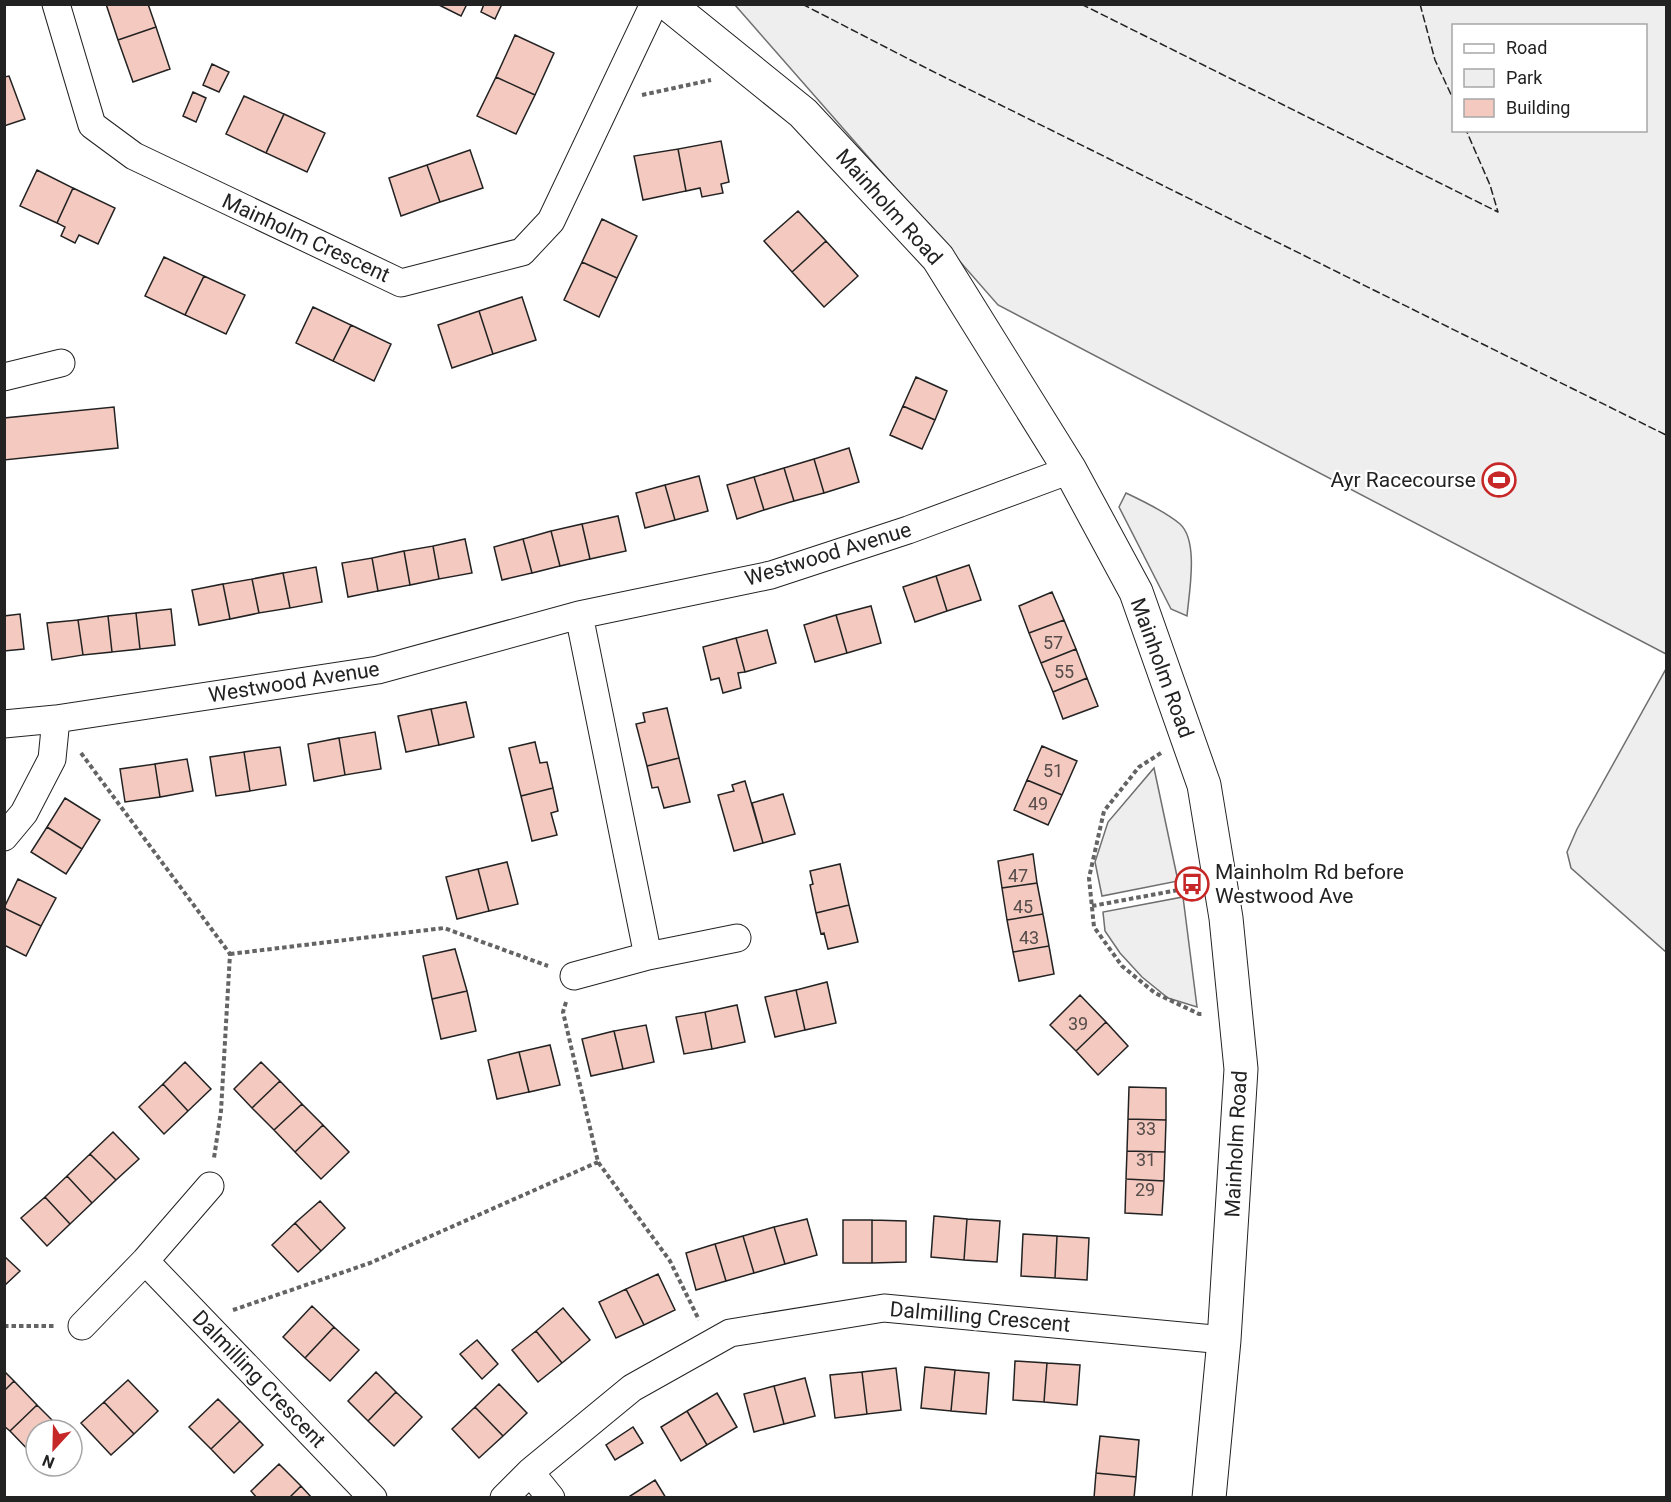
<svg xmlns="http://www.w3.org/2000/svg" width="1671" height="1502" viewBox="0 0 1671 1502" font-family="Roboto,sans-serif">
<rect width="100%" height="100%" fill="#fff"/>
<path fill="#eee" stroke="#6f6f6f" stroke-width="1.5" fill-rule="evenodd" d="M735 5H1666V654L998 305ZM1454 26H1646V130H1454Z
M1126 493C1143 501 1166 512 1180 524 1199 541 1189 593 1187 616L1171 609 1119 507Z
M1666 669V952L1571 868 1567 852 1577 829Z
M1154 768 1178 881 1102 896 1095 862 1108 822Z
M1183 897 1197 1007 1168 998 1142 977 1120 953 1105 931 1103 912Z"/>
<path fill="#f3c9c0" stroke="#222" stroke-width="1.5" d="M106 4H148L156 27 118 40Z
M437 4H467L461 16Z
M484 4H502L495 19 481 12Z
M156 27 170 69 133 82 118 40Z
M515 35 554 53 535 95 496 77Z
M212 64 229 72 219 92 203 85Z
M9 76 25 119 4 126V77Z
M496 77 535 95 516 134 477 116Z
M193 92 206 98 196 122 183 116Z
M244 96 284 114 266 153 226 134Z
M284 114 325 133 307 172 266 153Z
M721 141 729 182 721 184 723 193 702 197 700 188 686 191 678 149Z
M678 149 686 191 643 200 634 156Z
M470 150 483 188 440 202 427 165Z
M427 165 440 202 401 216 389 178Z
M37 170 73 188 57 223 20 206Z
M73 188 115 208 98 244 79 235 75 243 61 236 65 227 57 223Z
M798 211 826 241 792 272 764 241Z
M602 219 637 236 617 278 582 262Z
M826 241 858 276 824 307 792 272Z
M164 257 204 276 185 315 145 296Z
M582 262 617 278 599 317 564 300Z
M204 276 245 295 226 334 185 315Z
M522 297 536 340 493 354 479 311Z
M313 307 351 325 333 361 296 343Z
M479 311 493 354 452 368 438 325Z
M351 325 391 344 374 381 333 361Z
M916 377 947 391 935 420 903 406Z
M903 406 935 420 922 449 890 435Z
M114 407 118 448 4 460V418Z
M849 448 859 482 824 493 814 459Z
M814 459 824 493 794 501 784 468Z
M784 468 794 501 764 510 754 477Z
M699 476 708 511 675 520 665 485Z
M754 477 764 510 737 519 727 485Z
M665 485 675 520 645 528 636 493Z
M618 516 626 551 590 559 582 524Z
M582 524 590 559 560 566 551 531Z
M551 531 560 566 532 573 523 539Z
M465 539 472 573 439 579 433 546Z
M523 539 532 573 502 580 494 547Z
M433 546 439 579 410 585 404 551Z
M404 551 410 585 378 591 372 558Z
M372 558 378 591 348 597 342 563Z
M969 565 981 600 947 611 936 576Z
M316 567 322 602 290 608 283 573Z
M283 573 290 608 259 613 252 579Z
M936 576 947 611 915 622 903 587Z
M252 579 259 613 230 619 223 584Z
M223 584 230 619 199 625 192 590Z
M1052 592 1064 620 1029 633 1019 606Z
M871 606 881 643 847 653 836 615Z
M171 609 175 645 140 649 136 613Z
M136 613 140 649 112 652 108 616Z
M20 614 24 649 4 651V616Z
M836 615 847 653 815 662 804 625Z
M108 616 112 652 83 655 78 620Z
M78 620 83 655 52 660 47 623Z
M1064 620 1076 649 1041 663 1029 633Z
M767 630 776 663 745 672 736 638Z
M736 638 745 672 738 673 741 688 723 693 719 678 711 680 703 647Z
M1076 649 1087 678 1053 692 1041 663Z
M1087 678 1098 706 1063 719 1053 692Z
M466 702 474 737 439 745 431 709Z
M667 708 679 758 647 766 636 724 645 722 643 713Z
M431 709 439 745 406 752 398 716Z
M375 732 381 769 345 775 339 738Z
M339 738 345 775 314 781 308 744Z
M535 742 540 763 547 762 553 788 521 796 509 748Z
M1042 746 1077 761 1062 795 1027 780Z
M280 747 286 785 250 791 244 752Z
M244 752 250 791 216 796 210 757Z
M679 758 690 802 664 808 658 787 652 788 647 766Z
M187 759 193 791 160 797 155 764Z
M155 764 160 797 125 802 120 769Z
M1027 780 1062 795 1048 825 1014 810Z
M745 781 763 843 734 851 718 795 734 791 732 785Z
M553 788 558 811 551 813 557 835 532 841 521 796Z
M783 794 795 834 763 843 752 803Z
M65 798 100 820 82 849 47 827Z
M47 827 82 849 66 874 31 852Z
M1033 854 1037 883 1002 888 998 861Z
M507 862 518 904 489 911 478 869Z
M840 864 849 905 816 913 810 885 813 884 810 871Z
M478 869 489 911 457 919 446 877Z
M18 879 56 898 41 926 4 908Z
M1037 883 1043 914 1007 920 1002 888Z
M849 905 858 942 828 949 824 933 821 934 816 913Z
M4 908 41 926 26 956 4 945Z
M1043 914 1049 946 1013 952 1007 920Z
M1049 946 1054 974 1019 981 1013 952Z
M455 949 467 991 432 999 423 956Z
M827 982 836 1023 805 1030 796 990Z
M796 990 805 1030 775 1037 765 997Z
M467 991 476 1031 441 1039 432 999Z
M1080 995 1106 1022 1076 1051 1050 1025Z
M737 1005 745 1042 712 1049 705 1012Z
M705 1012 712 1049 684 1054 676 1017Z
M1106 1022 1128 1046 1098 1075 1076 1051Z
M646 1025 654 1062 623 1069 614 1031Z
M614 1031 623 1069 591 1076 582 1039Z
M550 1045 560 1085 529 1092 519 1052Z
M519 1052 529 1092 497 1099 488 1060Z
M185 1062 211 1089 188 1111 163 1084Z
M261 1062 280 1081 252 1108 234 1089Z
M280 1081 302 1104 274 1130 252 1108Z
M163 1084 188 1111 164 1134 139 1107Z
M1129 1087 1166 1088V1120L1128 1119Z
M302 1104 323 1125 295 1152 274 1130Z
M1128 1119 1166 1120 1165 1152 1127 1151Z
M323 1125 349 1152 321 1179 295 1152Z
M113 1132 139 1159 116 1180 90 1154Z
M1127 1151 1165 1152 1164 1181 1126 1179Z
M90 1154 116 1180 92 1203 67 1176Z
M67 1176 92 1203 70 1224 45 1197Z
M1126 1179 1164 1181 1162 1215 1125 1213Z
M45 1197 70 1224 47 1246 21 1218Z
M320 1201 345 1228 321 1251 295 1223Z
M934 1216 967 1219 964 1260 931 1257Z
M807 1219 817 1255 785 1264 774 1227Z
M967 1219 1000 1221 997 1262 964 1260Z
M843 1220H872V1263H843Z
M872 1220 906 1221V1262L872 1263Z
M295 1223 321 1251 298 1272 272 1245Z
M774 1227 785 1264 754 1273 743 1236Z
M1023 1234 1057 1236 1055 1278 1021 1276Z
M743 1236 754 1273 726 1281 715 1244Z
M1057 1236 1089 1238 1087 1280 1055 1278Z
M715 1244 726 1281 696 1290 686 1253Z
M4 1256 20 1271 4 1286Z
M658 1274 675 1310 644 1325 626 1289Z
M626 1289 644 1325 616 1338 599 1302Z
M312 1306 334 1327 305 1358 283 1337Z
M563 1308 590 1340 562 1363 536 1331Z
M334 1327 359 1350 330 1381 305 1358Z
M536 1331 562 1363 538 1382 512 1350Z
M477 1340 498 1364 482 1379 460 1354Z
M1015 1361 1047 1363 1044 1402 1013 1400Z
M1047 1363 1080 1365 1077 1405 1044 1402Z
M925 1367 955 1370 951 1411 921 1408Z
M896 1368 901 1410 867 1414 862 1372Z
M955 1370 989 1373 986 1414 951 1411Z
M4 1371 14 1381 4 1391Z
M376 1372 396 1392 368 1421 348 1401Z
M862 1372 867 1414 835 1418 830 1375Z
M805 1378 815 1416 784 1424 774 1386Z
M128 1380 158 1411 134 1434 104 1402Z
M14 1381 37 1405 10 1431 4 1426V1391Z
M499 1384 527 1413 503 1436 475 1407Z
M774 1386 784 1424 754 1432 744 1394Z
M396 1392 422 1417 394 1446 368 1421Z
M717 1393 737 1427 707 1445 687 1411Z
M218 1399 240 1421 211 1449 189 1427Z
M104 1402 134 1434 111 1455 81 1423Z
M37 1405 61 1429 36 1430V1454L34 1456 10 1431Z
M475 1407 503 1436 479 1458 452 1429Z
M687 1411 707 1445 681 1461 661 1427Z
M240 1421 263 1445 234 1473 211 1449Z
M633 1427 643 1443 615 1460 606 1445Z
M1100 1436 1139 1440 1136 1477 1096 1473Z
M279 1464 301 1486 289 1498H257L251 1491Z
M1096 1473 1136 1477 1134 1498H1094Z
M655 1480 666 1498H627Z
M301 1486 312 1498H289Z"/>
<g fill="none" stroke-linecap="round" stroke-linejoin="round">
<defs>
<path id="minor" d="M56 4 92 125 134 156 401 283 522 252 551 221 654 4
M4 377 61 363
M4 724 56 719 378 670 579 615 771 575 908 530 1070 470
M4 837 24 813 52 759 56 719
M648 956 737 938
M574 976 648 956 579 615
M145 1261 373 1498
M82 1326 145 1261 210 1186
M530 1472 551 1498
M504 1498 530 1472 632 1388 730 1333 884 1308 1224 1340"/>
<path id="tertiary" d="M668 4 803 113 938 258 1070 470 1136 592 1204 785 1226 918 1241 1069 1224 1340 1209 1498"/>
</defs>
<use href="#minor" stroke="#222" stroke-width="29"/>
<use href="#tertiary" stroke="#222" stroke-width="35"/>
<path stroke="#646464" stroke-width="4" stroke-dasharray="4.5 3" stroke-linecap="butt" d="M642 95 711 80
M81 753 230 954 221 1111 214 1158
M1161 753 1139 767 1104 811 1089 878 1094 927 1122 966 1155 993 1199 1014H1203
M1092 906 1189 888
M230 954 444 928 548 966
M566 1002 563 1012 598 1162 670 1261 699 1320
M233 1310 370 1263 598 1162
M4 1326H54"/>
<use href="#minor" stroke="#fff" stroke-width="27"/>
<use href="#tertiary" stroke="#fff" stroke-width="33"/>
<path stroke="#222" stroke-width="1.5" stroke-dasharray="8 3" stroke-linecap="butt" d="M802 4 928 69 1666 435
M1081 4 1498 212 1490 185 1466 130
M1420 4 1435 60 1454 101"/>
</g>
<defs>
<symbol id="stadium-ring" viewBox="-11 -11 22 22"><circle r="9.5" fill="#fff" stroke="#c62828" stroke-width="1.5"/><path d="M0-5a6.5 5 0 1 0 0 10a6.5 5 0 1 0 0-10ZM-3.5-1.8h7v3.6h-7Z" fill="#c62828"/></symbol>
<symbol id="bus-ring" viewBox="-11 -11 22 22"><circle r="9.5" fill="#fff" stroke="#c62828" stroke-width="1.5"/><path d="M-5-6H5V4H4V6H2V4H-2V6H-4V4H-5ZM-3.5-4V0h7V-4ZM-3.5 1.2v1.5H-2V1.2ZM2 1.2v1.5H3.5V1.2Z" fill="#c62828"/></symbol>
</defs>
<g fill-rule="evenodd">
<use href="#stadium-ring" x="1480" y="461" width="38" height="38"/>
<use href="#bus-ring" x="1173" y="865" width="38" height="38"/>
</g>
<g text-anchor="middle" dominant-baseline="central" stroke-width="4.5" stroke-linejoin="round" paint-order="stroke">
<g font-size="18" fill="#564c4a">
<text x="1053" y="642">57</text>
<text x="1064" y="671">55</text>
<text x="1053" y="770">51</text>
<text x="1038" y="803">49</text>
<text x="1018" y="875">47</text>
<text x="1023" y="906">45</text>
<text x="1029" y="937">43</text>
<text x="1078" y="1023">39</text>
<text x="1146" y="1128">33</text>
<text x="1146" y="1159">31</text>
<text x="1145" y="1189">29</text>
</g>
<g font-size="21" fill="#222" stroke="#fff">
<text transform="translate(889 207) rotate(48)">Mainholm Road</text>
<text transform="translate(306 238) rotate(25)">Mainholm Crescent</text>
<text transform="translate(828 554) rotate(-17)">Westwood Avenue</text>
<text transform="translate(1162 668) rotate(70)">Mainholm Road</text>
<text transform="translate(294 682) rotate(-9)">Westwood Avenue</text>
<text transform="translate(1236 1144) rotate(-87)">Mainholm Road</text>
<text transform="translate(980 1317) rotate(5)">Dalmilling Crescent</text>
<text transform="translate(259 1379) rotate(46)">Dalmilling Crescent</text>
</g>
<g font-size="21" fill="#222" stroke="#fff" text-anchor="end">
<text x="1476" y="480">Ayr Racecourse</text>
<text x="1215" y="872" text-anchor="start">Mainholm Rd before<tspan x="1215" dy="24">Westwood Ave</tspan></text>
</g>
</g>
<rect width="1671" height="1502" fill="none" stroke="#222222" stroke-width="12"/>
<rect x="1452" y="24" width="195" height="108" fill="#ffffff" stroke="#a7a7a7" stroke-width="1.5"/>
<rect x="1464" y="44" width="30" height="9" fill="#ffffff" stroke="#a7a7a7" stroke-width="1.5"/>
<text x="1506" y="54" font-size="18" fill="#222222">Road</text>
<rect x="1464" y="69" width="30" height="18" fill="#eeeeee" stroke="#a7a7a7" stroke-width="1.5"/>
<text x="1506" y="84" font-size="18" fill="#222222">Park</text>
<rect x="1464" y="99" width="30" height="18" fill="#f3c9c0" stroke="#a7a7a7" stroke-width="1.5"/>
<text x="1506" y="114" font-size="18" fill="#222222">Building</text>
<g transform="translate(54 1448) rotate(202)"><circle r="28" fill="#ffffff" stroke="#a7a7a7" stroke-width="1.5"/>
<path d="M0-4.5L10 22L0 15L-10 22Z" fill="#c62828"/>
<text y="-9" font-size="16" font-weight="bold" text-anchor="middle" fill="#222222">N</text>
</g>
</svg>
